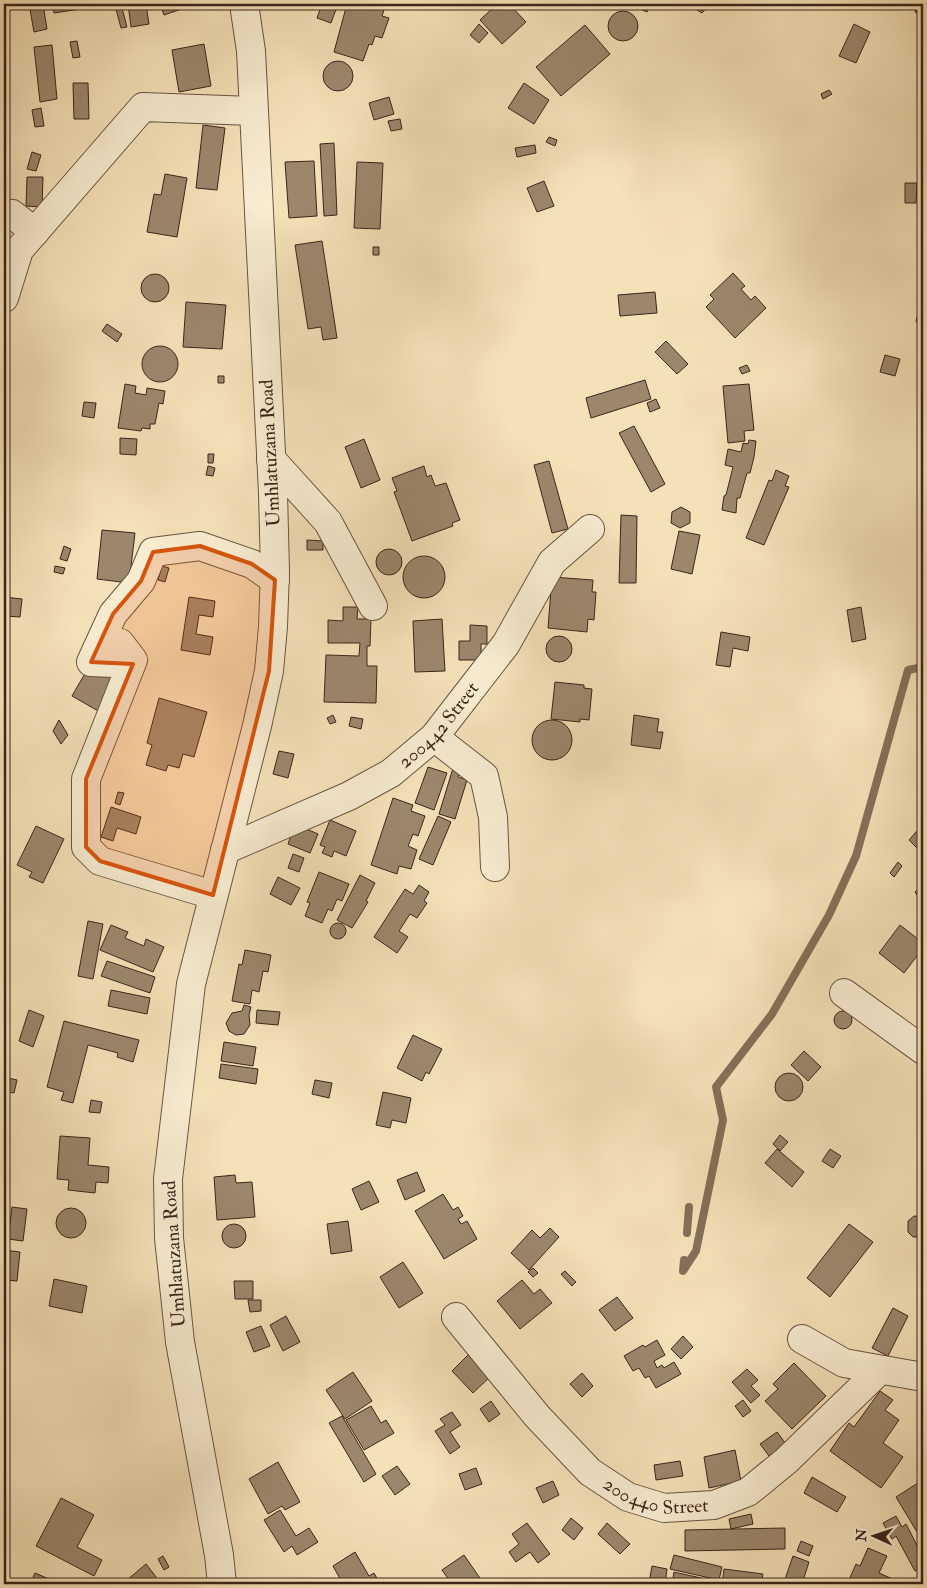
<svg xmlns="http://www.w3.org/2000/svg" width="927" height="1588" viewBox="0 0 927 1588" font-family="'IM FELL Double Pica',serif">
<rect width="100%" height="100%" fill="#f5e1b8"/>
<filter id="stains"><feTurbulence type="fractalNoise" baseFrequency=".004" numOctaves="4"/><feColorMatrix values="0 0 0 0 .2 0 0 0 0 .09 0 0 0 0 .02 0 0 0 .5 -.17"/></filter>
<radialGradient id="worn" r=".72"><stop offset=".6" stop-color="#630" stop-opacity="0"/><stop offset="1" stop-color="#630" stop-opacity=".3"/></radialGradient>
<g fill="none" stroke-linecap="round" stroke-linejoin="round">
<path stroke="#856f59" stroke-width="8" d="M687 1233 689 1207
M684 1260 683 1271 696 1251 723 1120 716 1087 772 1014 829 915 856 856 908 670 923 667"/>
</g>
<path fill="#9c876d" stroke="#3b251b" d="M29 4H43L47 29 34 32Z
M53 4H99L100 6 54 13Z
M128 4H146L149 24 131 27Z
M160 4H196L164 15Z
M322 4H338L331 23 317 18Z
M347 4H386L382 16 389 18 382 38 375 36 372 45 369 44 363 61 334 52Z
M497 4H509L526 22 502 44 480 20Z
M628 4H651L647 12Z
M703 4H710L702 13 697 10Z
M918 4H923V15L915 12Z
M122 8 127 27 121 28 116 9Z
M608 26a15 15 0 1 1 30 0a15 15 0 1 1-30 0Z
M479 24 488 33 479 43 470 35Z
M854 24 870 32 856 63 839 56Z
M585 25 610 54 561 96 536 67Z
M77 41 80 57 73 58 70 42Z
M204 44 211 86 179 92 172 50Z
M52 45 57 99 40 102 34 47Z
M323 76a15 15 0 1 1 30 0a15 15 0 1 1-30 0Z
M73 83H88L89 119H74Z
M524 83 549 100 534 124 508 108Z
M829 90 832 94 823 99 821 94Z
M389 97 394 114 374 120 369 103Z
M41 108 44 126 35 127 32 110Z
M400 119 402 129 391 131 388 121Z
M203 125 225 128 217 190 196 188Z
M549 137 557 140 555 146 546 142Z
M334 143 337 215 324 216 320 144Z
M535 145 536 153 517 157 515 148Z
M32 152 41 155 36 171 27 169Z
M314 161 317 216 289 218 285 162Z
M357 162 383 163 380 229 354 228Z
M165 174 187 178 177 237 147 232 154 194 161 195Z
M27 177H43L42 207 26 206Z
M544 181 554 206 537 212 527 188Z
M905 183H917L916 203H905Z
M322 241 337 338 323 340 321 327 308 329 295 245Z
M373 247H379V255H373Z
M733 273 745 286 741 289 751 300 755 296 766 308 735 338 706 307 714 299 710 295Z
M141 288a14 14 0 1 1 28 0a14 14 0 1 1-28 0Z
M655 292 657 313 620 316 618 295Z
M186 302 226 305 222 349 183 347Z
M918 313 923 314V323L916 322Z
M107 324 122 334 117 342 102 331Z
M666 341 688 364 677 374 655 352Z
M142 364a18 18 0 1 1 36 0a18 18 0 1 1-36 0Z
M885 355 900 359 895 376 880 372Z
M747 365 750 371 742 374 739 368Z
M218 376H224V383H218Z
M645 380 651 399 591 418 586 398Z
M125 384 136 386 135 393 146 395 147 388 165 391 163 404 159 403 155 424H150V429L142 428 141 431 118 428Z
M749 384 754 430 744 431 745 441 728 443 723 386Z
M656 399 660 408 650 412 647 403Z
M84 402 96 403 94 418 82 416Z
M634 426 665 484 651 492 619 433Z
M120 438 137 439 136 455 120 454Z
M364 439 380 480 361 488 345 447Z
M749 440 756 441 754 457 750 473H747L740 498H737L736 513 722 510 724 496 726 495 733 467 725 465 728 449 741 452 743 443 748 444Z
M208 454H214L213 463H208Z
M549 461 568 529 552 533 534 465Z
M208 466 215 468 213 476 206 475Z
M424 466 427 477 431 475 435 486 446 483 460 520 452 523 453 526 412 541 394 492 397 491 392 478Z
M776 470 789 476 785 486 789 487 764 545 746 538 769 480 772 481Z
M681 507 690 512V523L680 528 671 523 672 512Z
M621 515 637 516 636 583H619Z
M102 530 135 533 129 583 97 579Z
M679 531 700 535 692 574 671 569Z
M307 540 323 541V550H307Z
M64 546 71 549 67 561 60 559Z
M376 562a13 13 0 1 1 26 0a13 13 0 1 1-26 0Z
M403 577a21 21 0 1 1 42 0a21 21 0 1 1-42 0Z
M55 566 65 568 63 574 54 572Z
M162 566 169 568 165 582 158 580Z
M552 577 593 580 592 592H596L594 620 588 619 587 632 548 628Z
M4 597 22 599 20 617 4 616Z
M189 597 215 601 213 617 199 615 196 634 213 637 210 655 181 650Z
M343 607H358L357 619H371L370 646H367V666H377L376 703 324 702 326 655 359 656 360 643H328V620L343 621Z
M861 607 866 639 852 642 847 610Z
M442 619 445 671 415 672 413 621Z
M470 625 487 626V644H481V660H459V641H470Z
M721 632 750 637 748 651 733 648 730 667 716 665Z
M546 649a13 13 0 1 1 26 0a13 13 0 1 1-26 0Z
M104 669 119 678 100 712 72 696 87 670 100 677Z
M555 682 584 685V688L592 689 589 720 580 719V722L551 719Z
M159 698 207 712 194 757 183 754 179 768 168 765 166 771 146 765 152 745 147 743Z
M333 715 336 722 330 724 327 718Z
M634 715 659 719 657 732H663L660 749 631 745Z
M351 717 363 719 361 729 349 726Z
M59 720 68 735 61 744 53 731Z
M532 740a20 20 0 1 1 40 0a20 20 0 1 1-40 0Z
M279 751 294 754 288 778 273 774Z
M454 765 461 767 458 777 467 780 455 819 439 814Z
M428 767 447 773 434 810 415 803Z
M118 792 124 793 120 805 115 803Z
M393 798 413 805 411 811 425 816 418 836 413 834 408 846 417 850 411 869 399 866 397 874 371 865Z
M111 807 141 817 136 834 117 828 113 841 101 837Z
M438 816 451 822 433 865 419 859Z
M330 820 356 831 346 856 334 851 332 857 322 853 325 847 320 845Z
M295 824 318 834 310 853 288 844Z
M923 824V854L909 840Z
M36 826 64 839 43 883 29 877 32 872 17 865Z
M293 854 304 858 299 872 288 868Z
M898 862 902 866 894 877 890 873Z
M319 872 349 884 342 901 337 899 332 911 328 909 322 923 305 916 310 903 307 902Z
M360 875 375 883 366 901 368 902 352 928 337 920Z
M278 877 300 888 291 905 270 894Z
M419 885 429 892 424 901 427 903 417 918 410 914 399 931 408 937 397 953 374 937 405 889 413 894Z
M919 888 923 895 919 898 915 892Z
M88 921 103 924 93 979 78 976Z
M330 931a8 8 0 1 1 16 0a8 8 0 1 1-16 0Z
M111 925 128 932 125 938 144 946 146 939 164 947 153 972 100 950Z
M900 925 923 943V948L904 973 879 953Z
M245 950 271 955 268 972 263 971 259 992 252 990 250 1004 232 1001 239 964 242 965Z
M107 961 155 977 150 993 101 976Z
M111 990 150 998 147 1014 108 1006Z
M244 1005 251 1007 249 1015 250 1025 244 1034 236 1035 229 1031 226 1023 232 1013 242 1011Z
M29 1010 44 1016 33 1047 19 1041Z
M257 1010 280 1012 278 1025 256 1023Z
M834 1020a9 9 0 1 1 18 0a9 9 0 1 1-18 0Z
M64 1021 139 1040 133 1062 117 1057 118 1053 88 1045 73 1103 61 1100 64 1092 47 1087Z
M413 1035 442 1049 429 1074 426 1072 422 1081 397 1068Z
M224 1042 256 1047 253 1066 221 1061Z
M804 1051 821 1067 808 1081 791 1065Z
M221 1064 258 1069 256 1084 219 1078Z
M775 1087a14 14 0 1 1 28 0a14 14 0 1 1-28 0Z
M4 1077 17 1080 14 1093 4 1091Z
M315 1080 332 1083 329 1098 312 1094Z
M383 1092 411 1098 406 1123 392 1120 390 1128 376 1125Z
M91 1100 102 1102 100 1113 89 1112Z
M780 1135 788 1142 780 1151 773 1144Z
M60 1136 90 1138 88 1165 109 1167 108 1183 96 1182 95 1193 68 1190 69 1180 57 1179Z
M777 1149 804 1172 792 1187 765 1163Z
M830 1149 841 1156 833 1168 822 1161Z
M417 1172 425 1191 405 1200 397 1180Z
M235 1175 236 1183 252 1182 255 1217 217 1220 214 1177Z
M369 1181 379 1202 361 1210 352 1189Z
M443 1194 453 1210 458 1207 463 1216 458 1219 461 1224 467 1221 477 1239 444 1259 415 1211Z
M12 1207 27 1209 23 1241 8 1239Z
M56 1223a15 15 0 1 1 30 0a15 15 0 1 1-30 0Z
M914 1216 923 1217V1237H913L908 1232V1221Z
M348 1221 352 1251 331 1254 327 1224Z
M222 1236a12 12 0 1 1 24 0a12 12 0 1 1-24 0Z
M849 1224 873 1242 830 1297 807 1278Z
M550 1228 559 1237 529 1270 511 1253 532 1230 540 1238Z
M4 1250 20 1252 17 1281 4 1280Z
M403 1262 423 1293 399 1308 380 1277Z
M533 1268 538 1273 533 1277 528 1272Z
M565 1271 576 1282 572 1286 561 1274Z
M54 1279 87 1286 82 1313 49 1306Z
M522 1280 534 1294 540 1289 552 1303 520 1329 497 1301Z
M234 1281H253V1299H235Z
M617 1297 633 1318 615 1331 599 1310Z
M248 1300H261V1311L250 1312Z
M893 1308 908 1316 888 1356 872 1348Z
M286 1316 300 1342 283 1351 270 1325Z
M261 1326 270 1346 254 1352 246 1332Z
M683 1336 693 1347 681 1359 671 1349Z
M657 1340 665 1355 654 1361 657 1368 662 1365 664 1368 674 1362 681 1374 656 1388 649 1376 645 1378 639 1368 633 1371 624 1356 643 1345 645 1347Z
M472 1351 493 1374 473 1393 452 1371Z
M794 1363 826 1396 792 1429 765 1401 778 1389 773 1384Z
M747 1369 758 1380 751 1386 760 1395 751 1403 732 1382Z
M353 1372 372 1401 345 1419 326 1390Z
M582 1373 593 1386 582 1397 570 1384Z
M880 1391 893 1400 885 1410 899 1420 883 1443 903 1457 881 1488 830 1451 849 1423 854 1427Z
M743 1400 751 1411 743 1417 735 1406Z
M491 1401 500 1414 489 1422 480 1409Z
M371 1406 381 1423 386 1420 394 1433 364 1450 346 1420Z
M452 1412 461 1425 450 1432 460 1447 450 1454 435 1431 445 1425 440 1419Z
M342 1416 376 1474 364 1482 329 1423Z
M777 1432 786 1444 769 1456 760 1444Z
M735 1450 741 1481 709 1488 704 1457Z
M680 1461 683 1476 656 1480 654 1465Z
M278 1462 300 1502 285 1510 282 1506 268 1514 249 1479Z
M397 1466 410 1484 395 1495 382 1476Z
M476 1468 482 1484 465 1490 459 1474Z
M812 1477 846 1497 837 1512 804 1493Z
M553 1481 559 1495 543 1503 536 1488Z
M921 1481 923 1485V1542L896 1497Z
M61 1498 94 1515 77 1547 102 1560 94 1576 36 1546Z
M280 1510 296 1536 309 1528 318 1542 297 1555 292 1546 284 1552 264 1520Z
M751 1514 753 1524 731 1529 729 1519Z
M896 1516 902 1527 906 1524 923 1557V1567L915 1571 896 1536 892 1539 883 1523Z
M571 1518 583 1528 574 1540 562 1530Z
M527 1523 550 1554 538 1563 530 1552 516 1562 509 1552 519 1544 512 1534Z
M607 1523 630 1544 620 1554 598 1534Z
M785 1528V1549L685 1551V1530Z
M801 1541 813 1546 809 1556 797 1551Z
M868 1548 887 1556 879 1573 897 1581 895 1584H853L849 1580 856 1564 860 1566Z
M355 1552 369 1576 374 1573 380 1584H343L333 1566Z
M464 1555 484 1584H452L442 1570Z
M674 1555 722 1567 719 1580 670 1569Z
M163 1556 169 1567 164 1570 158 1559Z
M793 1556 809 1562 802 1584 784 1582Z
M146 1564 160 1582 157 1584H130L127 1580Z
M652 1566 667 1569 665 1584 649 1583Z
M724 1569 763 1574 761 1584H722Z
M674 1572 701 1578 699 1584H672Z
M35 1573 56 1582 55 1584H30Z"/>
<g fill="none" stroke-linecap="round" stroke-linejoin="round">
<defs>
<g id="minor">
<path d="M4 218 12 214 35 232"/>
<path d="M4 298 19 250 143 107 253 111"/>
<path d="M271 459 328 522 373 606"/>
<path d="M434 737 484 776 493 817 495 867"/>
<path id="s1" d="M225 850 349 796 391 773 434 737 506 644 552 562 590 529"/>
<path d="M213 895 100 861 86 847V779L133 660 120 643 114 663 91 662 113 614 141 581 153 552 200 546 252 564 275 580"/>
<path d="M844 993 923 1050"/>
<path id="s2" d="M456 1317 537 1416 590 1472 628 1497 664 1508 714 1505 748 1492 786 1461 880 1370"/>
<path d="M802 1339 844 1363 923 1377"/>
<path d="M222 1584 219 1555 180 1342 169 1238 168 1179 191 984 257 726 269 671 273 627 275 570 273 493 251 51 244 4"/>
</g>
</defs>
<use href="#minor" stroke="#6a5442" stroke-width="30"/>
<use href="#minor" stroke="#f8ecd1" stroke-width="28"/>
</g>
<path fill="#d7540e" fill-opacity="0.2" stroke="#d7540e" stroke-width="4" stroke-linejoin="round" d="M200 546 252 564 275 580 269 671 213 895 100 861 86 847V779L133 664 91 662 113 614 141 581 153 552Z"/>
<g text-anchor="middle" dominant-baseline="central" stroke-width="4" stroke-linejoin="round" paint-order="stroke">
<g font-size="19" fill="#3b251b" stroke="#f8ecd1">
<text transform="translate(270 453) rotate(-93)">Umhlatuzana Road</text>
<text stroke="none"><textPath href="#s1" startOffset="251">200442 Street</textPath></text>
<text transform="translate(174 1254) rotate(-94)">Umhlatuzana Road</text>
<text stroke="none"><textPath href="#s2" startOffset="278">200440 Street</textPath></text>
</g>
</g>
<rect width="927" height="1588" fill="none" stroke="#f5e1b8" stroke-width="20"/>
<rect x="5" y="5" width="917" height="1578" fill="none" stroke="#3b251b" stroke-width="2.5"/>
<rect x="10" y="10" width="907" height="1568" fill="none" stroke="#3b251b"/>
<g transform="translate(874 1536) rotate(273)" stroke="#f8ecd1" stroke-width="4" paint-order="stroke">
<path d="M0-4L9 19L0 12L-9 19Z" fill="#3b251b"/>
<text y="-8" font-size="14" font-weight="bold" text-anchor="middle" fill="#3b251b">N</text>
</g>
<rect width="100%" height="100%" filter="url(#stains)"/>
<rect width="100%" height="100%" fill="url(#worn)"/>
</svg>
